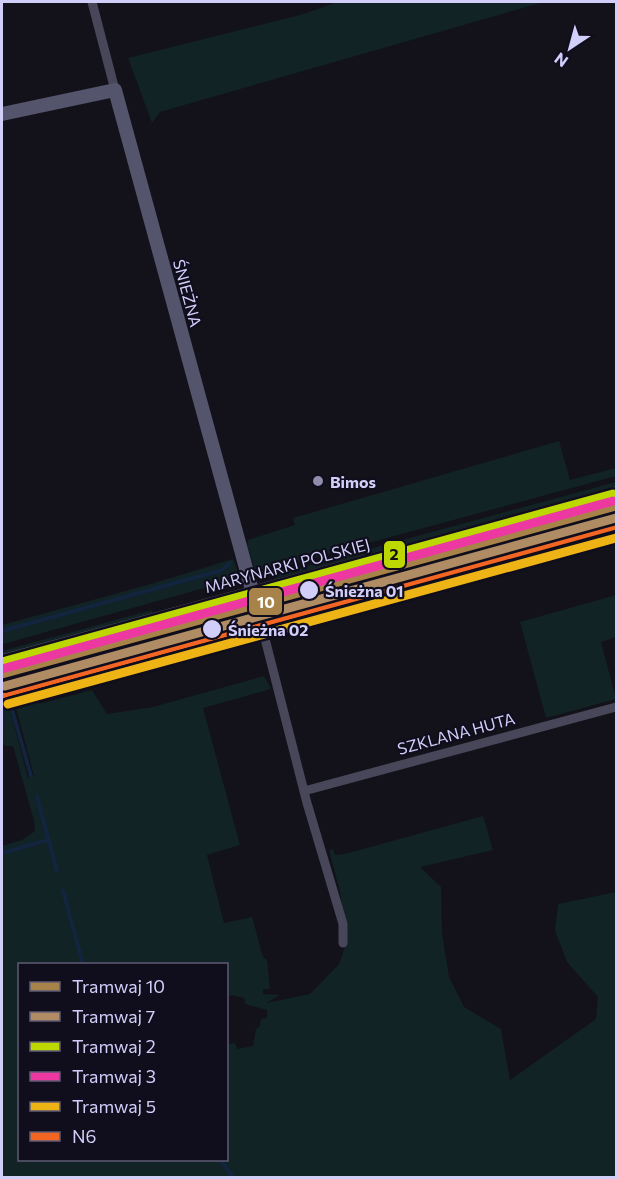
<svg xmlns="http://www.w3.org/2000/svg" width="618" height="1179" viewBox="0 0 618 1179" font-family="Commissioner,sans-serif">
<rect width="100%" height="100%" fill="#13121a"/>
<path fill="#112324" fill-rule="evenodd" d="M338 2H544L160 112 152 123 128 58 300 15Z
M559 441 570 480 616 468V476L265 571 255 569 247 545 248 540 295 525 293 518Z
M616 482V488L275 579 277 574Z
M616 501V504L363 572 362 569Z
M616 516V518L284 608V605Z
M616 532V538L343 612 342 607Z
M616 542V543L343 617V616Z
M233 559 239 575 215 585 3 644 2 625 151 584Z
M616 595V637L601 642 616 699 546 718 520 622Z
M217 609 218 612 2 671V668Z
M152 610 153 614 2 656V651Z
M225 640 227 645 33 698 18 696 2 702V699Z
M137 647 138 650 2 687V684Z
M228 649 227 651 34 701Z
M264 676 271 689 203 708 240 845 207 855 224 923 252 917 263 957 267 960 270 989H263V994L280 995 266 1003 310 994 339 964 347 941 340 892 329 850 333 849 335 855 345 854 483 816 493 850 420 867 441 887 442 933 449 977 464 1007 501 1029 510 1080 596 1019 598 997 567 962 555 931 558 904 616 892V1177H2V846L22 840 35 831 34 821 13 746H5L2 741V709L9 706 28 778 34 776 15 704 43 703 92 690 107 714 153 707ZM20 964H226L227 997 232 995 244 998 245 1004 267 1010V1018L261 1019 260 1026 256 1029 253 1046 237 1049 235 1043 227 1044 226 1160H20Z"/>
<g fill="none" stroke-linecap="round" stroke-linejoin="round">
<path stroke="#12243e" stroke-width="4" d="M2 631 222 570 230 563
M11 706 31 776
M37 797 57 871
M2 853 48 840
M63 891 83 964
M220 1160 234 1178"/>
<path stroke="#48475a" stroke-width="9" d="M92 2 115 90
M261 623 307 803 343 924V943
M304 791 616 707"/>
<path stroke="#54546c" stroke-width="14" d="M2 114 115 90 261 623"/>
<path stroke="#5a516b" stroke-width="15" d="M2 662 616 494
M2 694 616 525"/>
<defs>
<path id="bus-1" d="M2 694 616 525"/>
</defs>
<use href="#bus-1" stroke="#100e1d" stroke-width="14"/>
<use href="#bus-1" stroke="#f26522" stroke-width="9"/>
<defs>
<path id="tram-1" d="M2 674 616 506"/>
<path id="tram-2" d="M5 686 616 518"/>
<path id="tram-3" d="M2 662 613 494"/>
<path id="tram-4" d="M2 669 613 501"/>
<path id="tram-5" d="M8 704 616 538"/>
</defs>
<use href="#tram-1" stroke="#100e1d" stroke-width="14"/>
<use href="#tram-2" stroke="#100e1d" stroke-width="14"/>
<use href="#tram-3" stroke="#100e1d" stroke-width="14"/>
<use href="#tram-4" stroke="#100e1d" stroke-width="14"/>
<use href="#tram-5" stroke="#100e1d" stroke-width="14"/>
<use href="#tram-1" stroke="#a78349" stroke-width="9"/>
<use href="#tram-2" stroke="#b08c65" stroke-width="9"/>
<use href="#tram-3" stroke="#bcd800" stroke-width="9"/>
<use href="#tram-4" stroke="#ed38a1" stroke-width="9"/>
<use href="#tram-5" stroke="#eeb416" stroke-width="9"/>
</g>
<circle fill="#8f8cac" stroke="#100e1d" stroke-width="2" cx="318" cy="481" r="6"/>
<g fill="#d2cefa" stroke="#100e1d" stroke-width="2">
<circle cx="309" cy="590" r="10"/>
<circle cx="212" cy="629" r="10"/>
</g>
<g text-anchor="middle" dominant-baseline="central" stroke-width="4.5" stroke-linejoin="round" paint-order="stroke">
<g font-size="16" fill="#d2cefa" stroke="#100e1d">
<text transform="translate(188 293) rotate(75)">ŚNIEŻNA</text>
<text transform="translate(287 565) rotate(-15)">MARYNARKI POLSKIEJ</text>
<text transform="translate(456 733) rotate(-15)">SZKLANA HUTA</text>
</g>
<g font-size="16" font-weight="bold" fill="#d2cefa" stroke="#100e1d" text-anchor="start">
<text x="330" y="481">Bimos</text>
</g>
<g font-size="16" font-weight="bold" fill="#d2cefa" stroke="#100e1d" text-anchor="start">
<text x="325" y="590">Śnieżna 01</text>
<text x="228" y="629">Śnieżna 02</text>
</g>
</g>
<g stroke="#100e1d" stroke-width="2">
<rect x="383" y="540" width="23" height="29" rx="6" fill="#bcd800"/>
<rect x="248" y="587" width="35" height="29" rx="6" fill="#a78349"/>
</g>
<g font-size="16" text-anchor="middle" font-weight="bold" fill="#fff">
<text x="266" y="608">10</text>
</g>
<g font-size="16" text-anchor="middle" font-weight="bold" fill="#111">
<text x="394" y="560">2</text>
</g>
<rect width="618" height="1179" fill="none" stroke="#d2cefa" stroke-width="6"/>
<rect x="18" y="963" width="210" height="198" fill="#100e1d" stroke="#5e5b75" stroke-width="1.5"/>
<rect x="30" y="982" width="30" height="9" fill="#a78349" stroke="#5e5b75" stroke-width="1.5"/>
<text x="72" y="993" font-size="18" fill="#d2cefa">Tramwaj 10</text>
<rect x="30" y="1012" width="30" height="9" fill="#b08c65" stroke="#5e5b75" stroke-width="1.5"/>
<text x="72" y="1023" font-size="18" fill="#d2cefa">Tramwaj 7</text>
<rect x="30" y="1042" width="30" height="9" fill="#bcd800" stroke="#5e5b75" stroke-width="1.5"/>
<text x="72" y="1053" font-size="18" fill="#d2cefa">Tramwaj 2</text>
<rect x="30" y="1072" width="30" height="9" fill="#ed38a1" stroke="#5e5b75" stroke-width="1.5"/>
<text x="72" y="1083" font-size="18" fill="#d2cefa">Tramwaj 3</text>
<rect x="30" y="1102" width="30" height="9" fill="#eeb416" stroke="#5e5b75" stroke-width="1.5"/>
<text x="72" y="1113" font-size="18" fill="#d2cefa">Tramwaj 5</text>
<rect x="30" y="1132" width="30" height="9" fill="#f26522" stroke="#5e5b75" stroke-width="1.5"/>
<text x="72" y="1143" font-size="18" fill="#d2cefa">N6</text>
<g transform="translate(570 48) rotate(216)" stroke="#100e1d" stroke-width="4.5" paint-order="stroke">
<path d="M0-4.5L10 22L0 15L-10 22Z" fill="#d2cefa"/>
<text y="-9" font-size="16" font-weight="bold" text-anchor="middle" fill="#d2cefa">N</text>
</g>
</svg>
